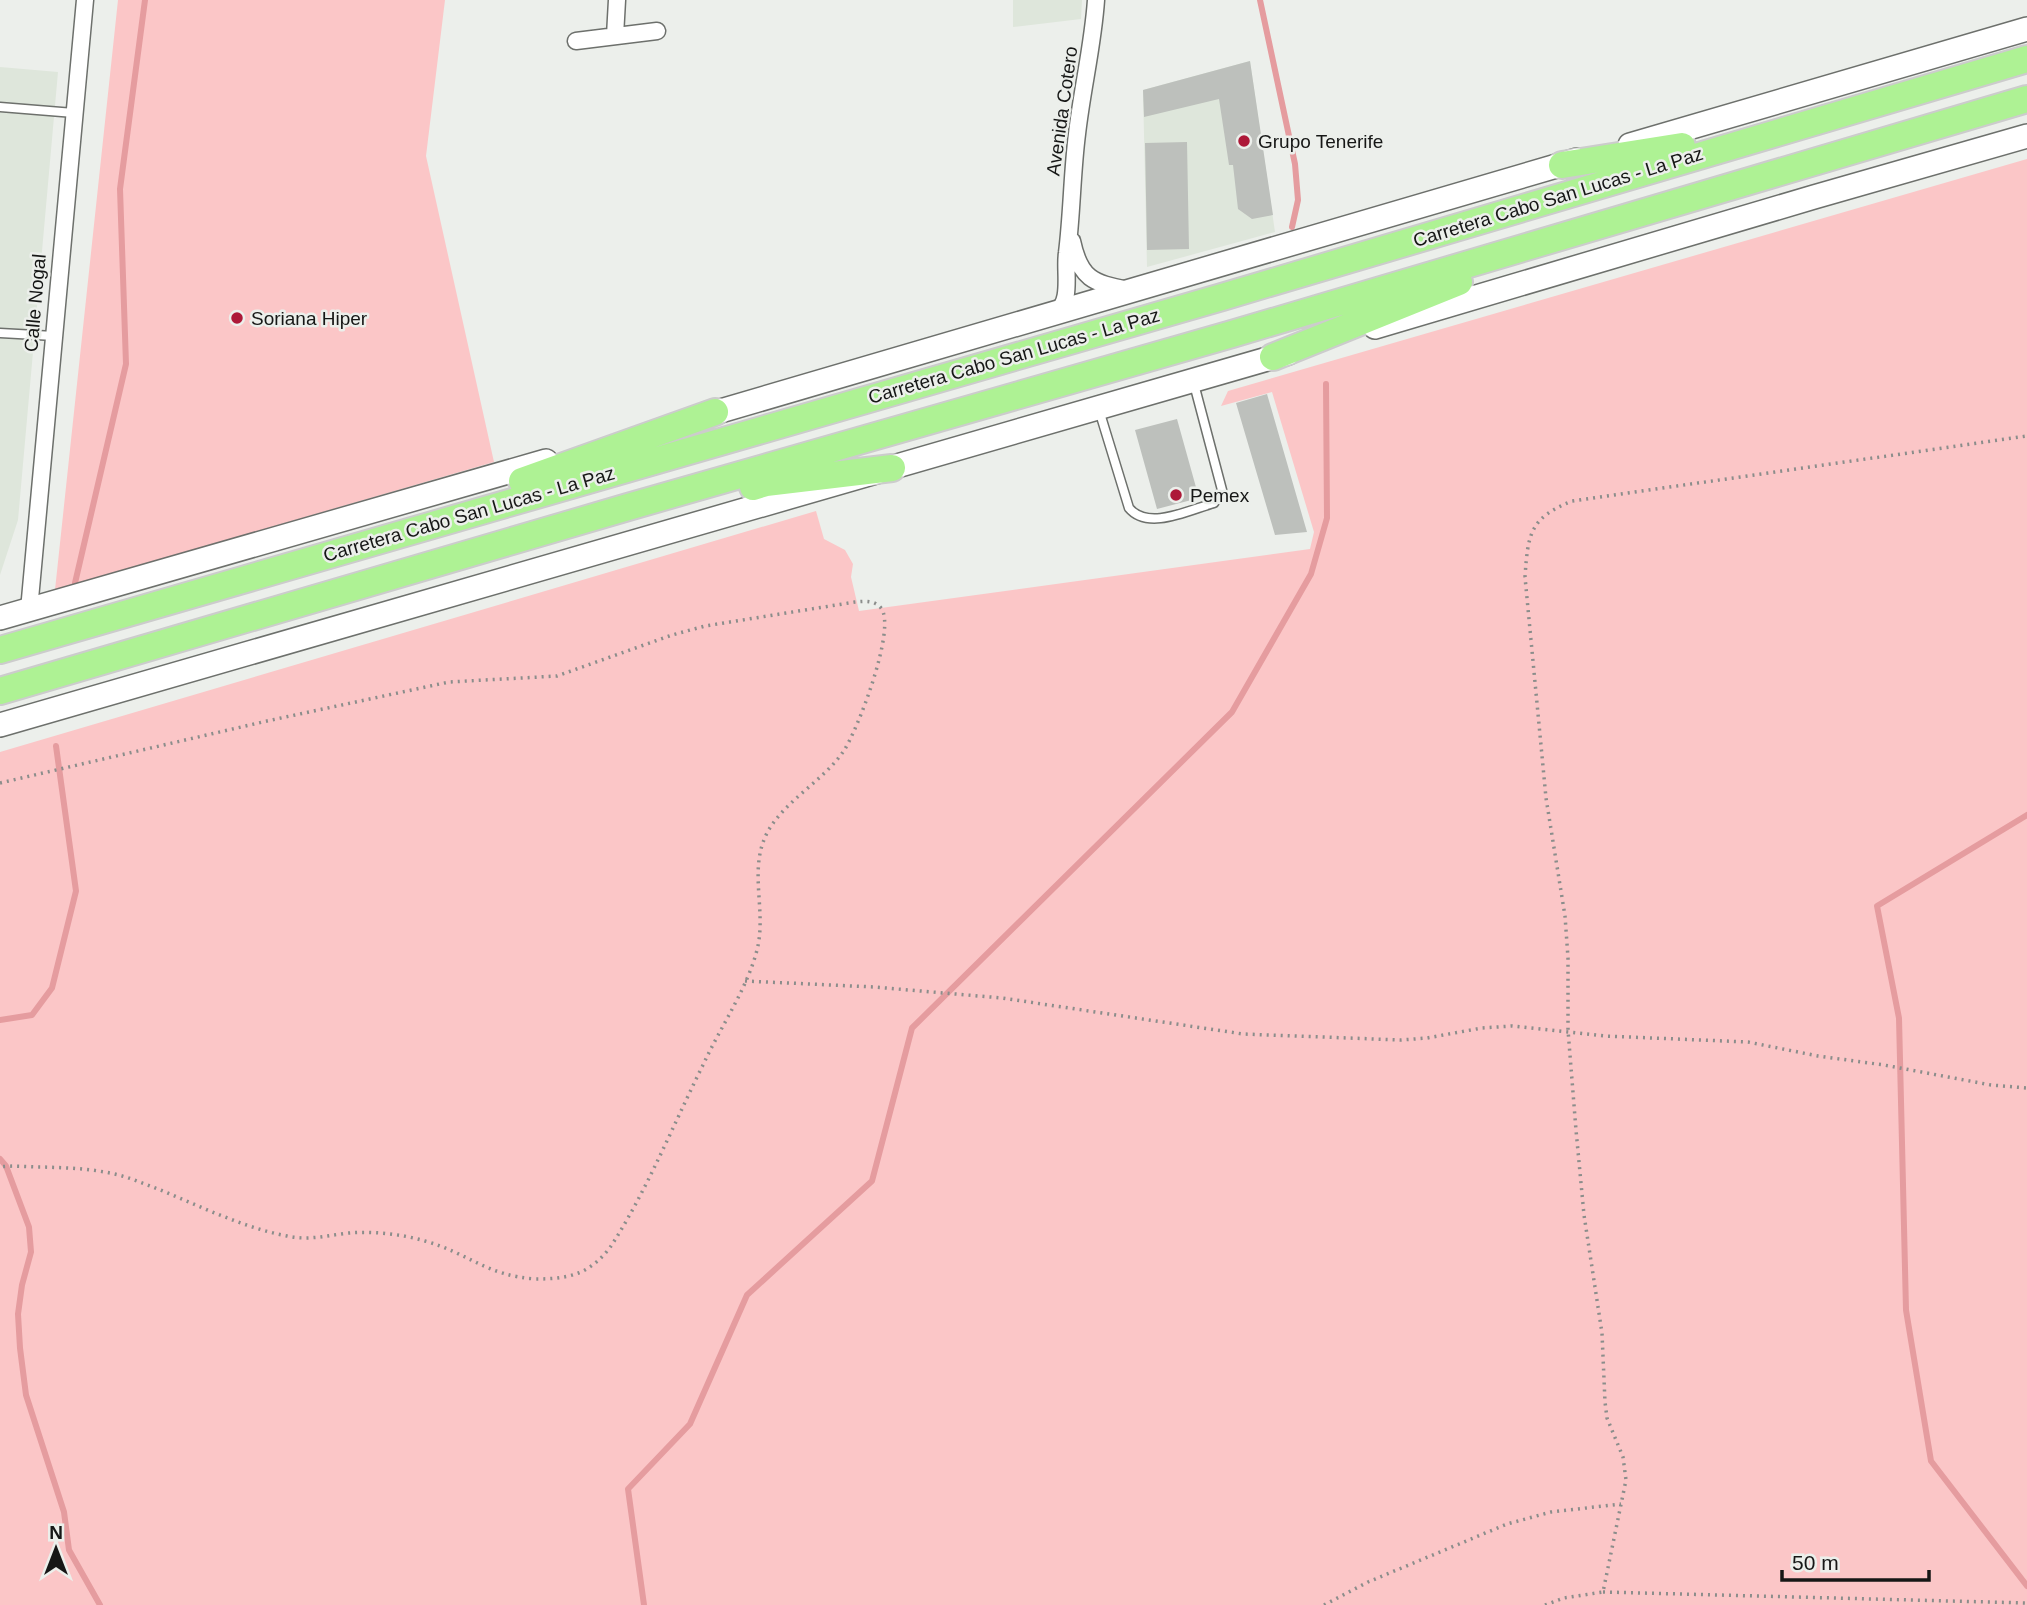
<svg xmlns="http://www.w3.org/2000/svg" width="2027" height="1605" viewBox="0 0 2027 1605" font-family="Helvetica,sans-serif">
<rect width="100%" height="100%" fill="#ecefeb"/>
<path fill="#dee6db" d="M1013 0H1082L1081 19 1013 27Z
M1250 61 1275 232 1147 267 1143 90Z
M0 67 58 72 18 520 0 575Z"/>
<path fill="#fbc6c7" d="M118 0H445L426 156 494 462 55 590Z
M2027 159V1605H0V752L816 511 824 539 845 550 853 564 851 577 859 611 1310 549 1314 532 1272 392 1221 406 1228 391Z"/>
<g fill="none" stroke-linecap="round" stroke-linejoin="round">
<path stroke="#e59c9f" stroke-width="6" d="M1260 0 1295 164 1298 200 1292 227
M75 583 126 364 120 189 145 0
M2027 815 1877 906 1899 1018 1906 1310 1931 1461 2027 1586
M0 1020 32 1015 52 988 76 891 56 746
M0 1159 6 1166 29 1227 31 1252 22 1285 18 1314 20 1348 26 1395 64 1512 69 1550 100 1605
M644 1605 628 1489 690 1424 747 1295 872 1181 912 1028 1232 712 1311 574 1327 518 1326 384"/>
</g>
<path fill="#bdc0bc" d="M1250 61 1273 215 1252 219 1238 209 1233 165H1229L1219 99 1144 117 1143 90Z
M1187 142 1189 249 1147 250 1145 143Z
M1267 394 1307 532 1275 535 1236 403Z
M1177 419 1199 498 1157 509 1135 430Z"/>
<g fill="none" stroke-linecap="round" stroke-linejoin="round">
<defs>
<path id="service" d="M0 107 74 113
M0 333 54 336
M1099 410 1129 508C1148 531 1189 510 1214 503L1222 490 1194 384"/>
<path id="minor" d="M615 36 617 0
M576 41 657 31
M1072 241C1080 279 1093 283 1128 290
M1055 313C1073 302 1064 271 1067 253 1072 213 1072 173 1077 134 1082 89 1093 45 1096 0
M29 610 85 0"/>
<path id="secondary" d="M1630 145 2027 29
M1375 327 1814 197 2027 136
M700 417 1577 160
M0 618 546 461
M0 725 1288 353"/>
<path id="trunk" d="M1562 165 1682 146
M1273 357 1459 282
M522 481 715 412
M753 487 766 483 892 468
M0 650 1222 297 2027 59
M0 691 628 507 1232 334 2027 99"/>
</defs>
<use href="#service" stroke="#6d706c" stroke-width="11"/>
<use href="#minor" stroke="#6d706c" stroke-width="19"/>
<use href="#secondary" stroke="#6d706c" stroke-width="26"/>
<use href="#trunk" stroke="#ccc" stroke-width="30"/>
<path stroke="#8b8d8b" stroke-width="3.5" stroke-dasharray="2 5" stroke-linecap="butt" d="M0 783 267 721 449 682 557 676 672 635 705 626 855 602C865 601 874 600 881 608 897 628 857 732 843 752 822 782 784 801 767 833 748 870 767 911 757 950 747 989 721 1026 704 1063 674 1123 649 1186 613 1243 606 1254 595 1265 583 1271 568 1278 552 1279 536 1279 487 1276 468 1253 425 1241 401 1234 374 1231 349 1233 328 1235 309 1241 287 1236 235 1226 187 1199 137 1181 107 1169 74 1168 42 1167 28 1167 13 1165 0 1167
M745 981 874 987 1002 998 1243 1034 1401 1040 1427 1038 1482 1028 1512 1026 1605 1036 1748 1042 1818 1056 1884 1065 1991 1085 2027 1088
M1603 1592 2027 1603
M1324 1605 1368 1582 1507 1524 1551 1512 1621 1504
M1545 1605 1564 1598 1603 1592 1626 1480 1623 1457 1607 1418 1605 1402 1602 1333 1584 1215 1576 1130 1568 1030V958L1565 916 1546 798 1525 577C1528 533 1530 518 1572 501L2027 436"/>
<use href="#service" stroke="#fff" stroke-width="8"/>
<use href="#minor" stroke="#fff" stroke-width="16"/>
<use href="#secondary" stroke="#fff" stroke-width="23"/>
<use href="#trunk" stroke="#aef294" stroke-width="26"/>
</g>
<g fill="#ad1838" stroke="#ecefeb" stroke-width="2.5">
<circle cx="1244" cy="141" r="7"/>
<circle cx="237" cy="318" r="7"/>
<circle cx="1176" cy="495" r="7"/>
</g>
<g text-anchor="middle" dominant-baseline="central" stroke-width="5" stroke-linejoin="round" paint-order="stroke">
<g font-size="19" fill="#161716" stroke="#ecefeb">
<text transform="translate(1062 111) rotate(-82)">Avenida Cotero</text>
<text transform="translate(1558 197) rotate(-17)">Carretera Cabo San Lucas - La Paz</text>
<text transform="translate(35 303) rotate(-85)">Calle Nogal</text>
<text transform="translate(1014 356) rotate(-16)">Carretera Cabo San Lucas - La Paz</text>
<text transform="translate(469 514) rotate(-16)">Carretera Cabo San Lucas - La Paz</text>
</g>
<g font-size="19" fill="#161716" stroke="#ecefeb" text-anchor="start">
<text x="1258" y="141">Grupo Tenerife</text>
<text x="251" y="318">Soriana Hiper</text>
<text x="1190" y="495">Pemex</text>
</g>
</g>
<g transform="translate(56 1549)" stroke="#ecefeb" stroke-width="5" paint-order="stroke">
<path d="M0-5L12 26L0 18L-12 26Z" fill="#161716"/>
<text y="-10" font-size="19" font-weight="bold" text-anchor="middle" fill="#161716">N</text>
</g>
<path d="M1782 1570v10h147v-10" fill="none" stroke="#161716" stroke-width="3.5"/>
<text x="1792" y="1570" font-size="21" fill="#161716" stroke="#ecefeb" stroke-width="5" paint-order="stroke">50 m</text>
</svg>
